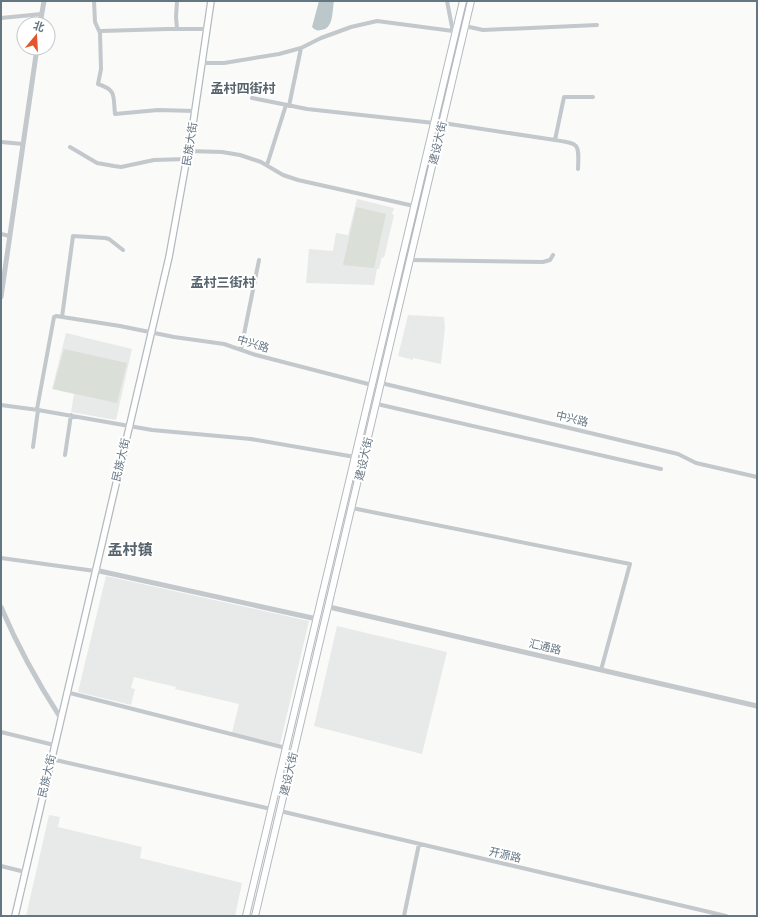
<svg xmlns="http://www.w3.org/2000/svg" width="758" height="917" viewBox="0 0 758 917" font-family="'Alegreya Sans','Noto Sans SC',sans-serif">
<rect width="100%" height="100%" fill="#fafaf8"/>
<path fill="#e8e9e9" d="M357 199 394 208 392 214 394 215 384 258 382 257 379 269H377L374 285 306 283 309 249 333 251 336 233 348 235Z
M408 315 444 317 445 328 441 364 413 358V360L398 356Z
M66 333 132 349 116 420 71 412 74 394 52 389Z
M106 576 309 621 280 744 232 733 239 704 175 689 176 687 134 677 131 688 135 689 131 705 78 692Z
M337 626 447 652 422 754 314 726Z
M49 815 60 817 58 827 142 847 140 858 242 883 235 916H26Z"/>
<path fill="#dadfd7" d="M356 207 386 214 374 268 343 265Z
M64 349 127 363 117 403 53 389Z"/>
<path fill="#bbc7cb" d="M319 1H334C332 11 334 29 321 30 317 31 315 30 312 27Z"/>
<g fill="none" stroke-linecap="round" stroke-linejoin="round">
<defs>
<path id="secondary" d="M15 916 169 257 193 124 211 1"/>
<path id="primary" d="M246 916 463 1
M255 916 471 1"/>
</defs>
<use href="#secondary" stroke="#b3babf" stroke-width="8"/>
<use href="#primary" stroke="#b5babe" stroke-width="8"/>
<path stroke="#c3c8cc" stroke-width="4" d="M94 1 95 22 100 33
M177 1 176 17 177 29
M447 1 453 32
M1 18 42 14
M465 26 483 30 597 25
M202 63H224L279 54 301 48 321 38 351 27 377 21 453 31
M252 98 307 109 434 123
M289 106 301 48
M195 111 158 110 115 114C113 96 117 90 98 84L101 69 100 33 101 31 168 29H207
M443 123 555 140 564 97H593
M555 140C580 144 579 143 578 169
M1 142 23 144
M70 147 97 163 114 166 121 167 154 160 187 159
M188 151 222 152 240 155 261 162 283 175 298 180 414 206
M267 165 286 105
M1 234 10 236
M410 260 543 262 550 260 553 255
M62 317 73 236 105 238 109 239 123 250
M241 349 259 260
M381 383 678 454 696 463 757 477
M377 404 661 469
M1 405 38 410 152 430 251 439 355 457
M37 409 54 317 56 316 120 326 174 337 224 344 256 355 372 385
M33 447 38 410
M65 455 71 415
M352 508 630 564 601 670
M1 558 95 571
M66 692 286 748
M1 732 54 745
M51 759 271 809
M280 811 726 916
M1 866 25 872
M404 916 419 844"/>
<path stroke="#c3c8cc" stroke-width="5" d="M40 24 44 1
M1 297 37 48
M95 570 317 619
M1 607C17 645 38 683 60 717
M329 607 757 706"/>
<use href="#secondary" stroke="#fff" stroke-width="5.5"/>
<use href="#primary" stroke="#fff" stroke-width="6"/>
</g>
<g text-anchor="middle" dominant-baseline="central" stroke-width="4" stroke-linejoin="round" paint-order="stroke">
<g font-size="11" fill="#657683" stroke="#fff">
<text transform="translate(438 143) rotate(-77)">建设大街</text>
<text transform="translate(190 144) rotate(-81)">民族大街</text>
<text transform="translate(253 344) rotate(17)">中兴路</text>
<text transform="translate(572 419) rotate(14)">中兴路</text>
<text transform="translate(364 459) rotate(-77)">建设大街</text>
<text transform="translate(121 460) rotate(-77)">民族大街</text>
<text transform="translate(545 647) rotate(13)">汇通路</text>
<text transform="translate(289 774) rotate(-77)">建设大街</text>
<text transform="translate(47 776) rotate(-77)">民族大街</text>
<text transform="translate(505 855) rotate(13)">开源路</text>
</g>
<g font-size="13" font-weight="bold" fill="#57646e" stroke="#fff">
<text x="243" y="89">孟村四街村</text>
<text x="223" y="283">孟村三街村</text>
</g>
<g font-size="15" font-weight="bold" fill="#57646e" stroke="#fff">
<text x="130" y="550">孟村镇</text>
</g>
</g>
<rect width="758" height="917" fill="none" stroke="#657683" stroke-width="4"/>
<g transform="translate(36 36) rotate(18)"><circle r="19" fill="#ffffff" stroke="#c1c8cd"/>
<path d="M0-3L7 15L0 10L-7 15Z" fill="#e4572e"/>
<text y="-6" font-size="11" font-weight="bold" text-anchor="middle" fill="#657683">北</text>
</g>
</svg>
